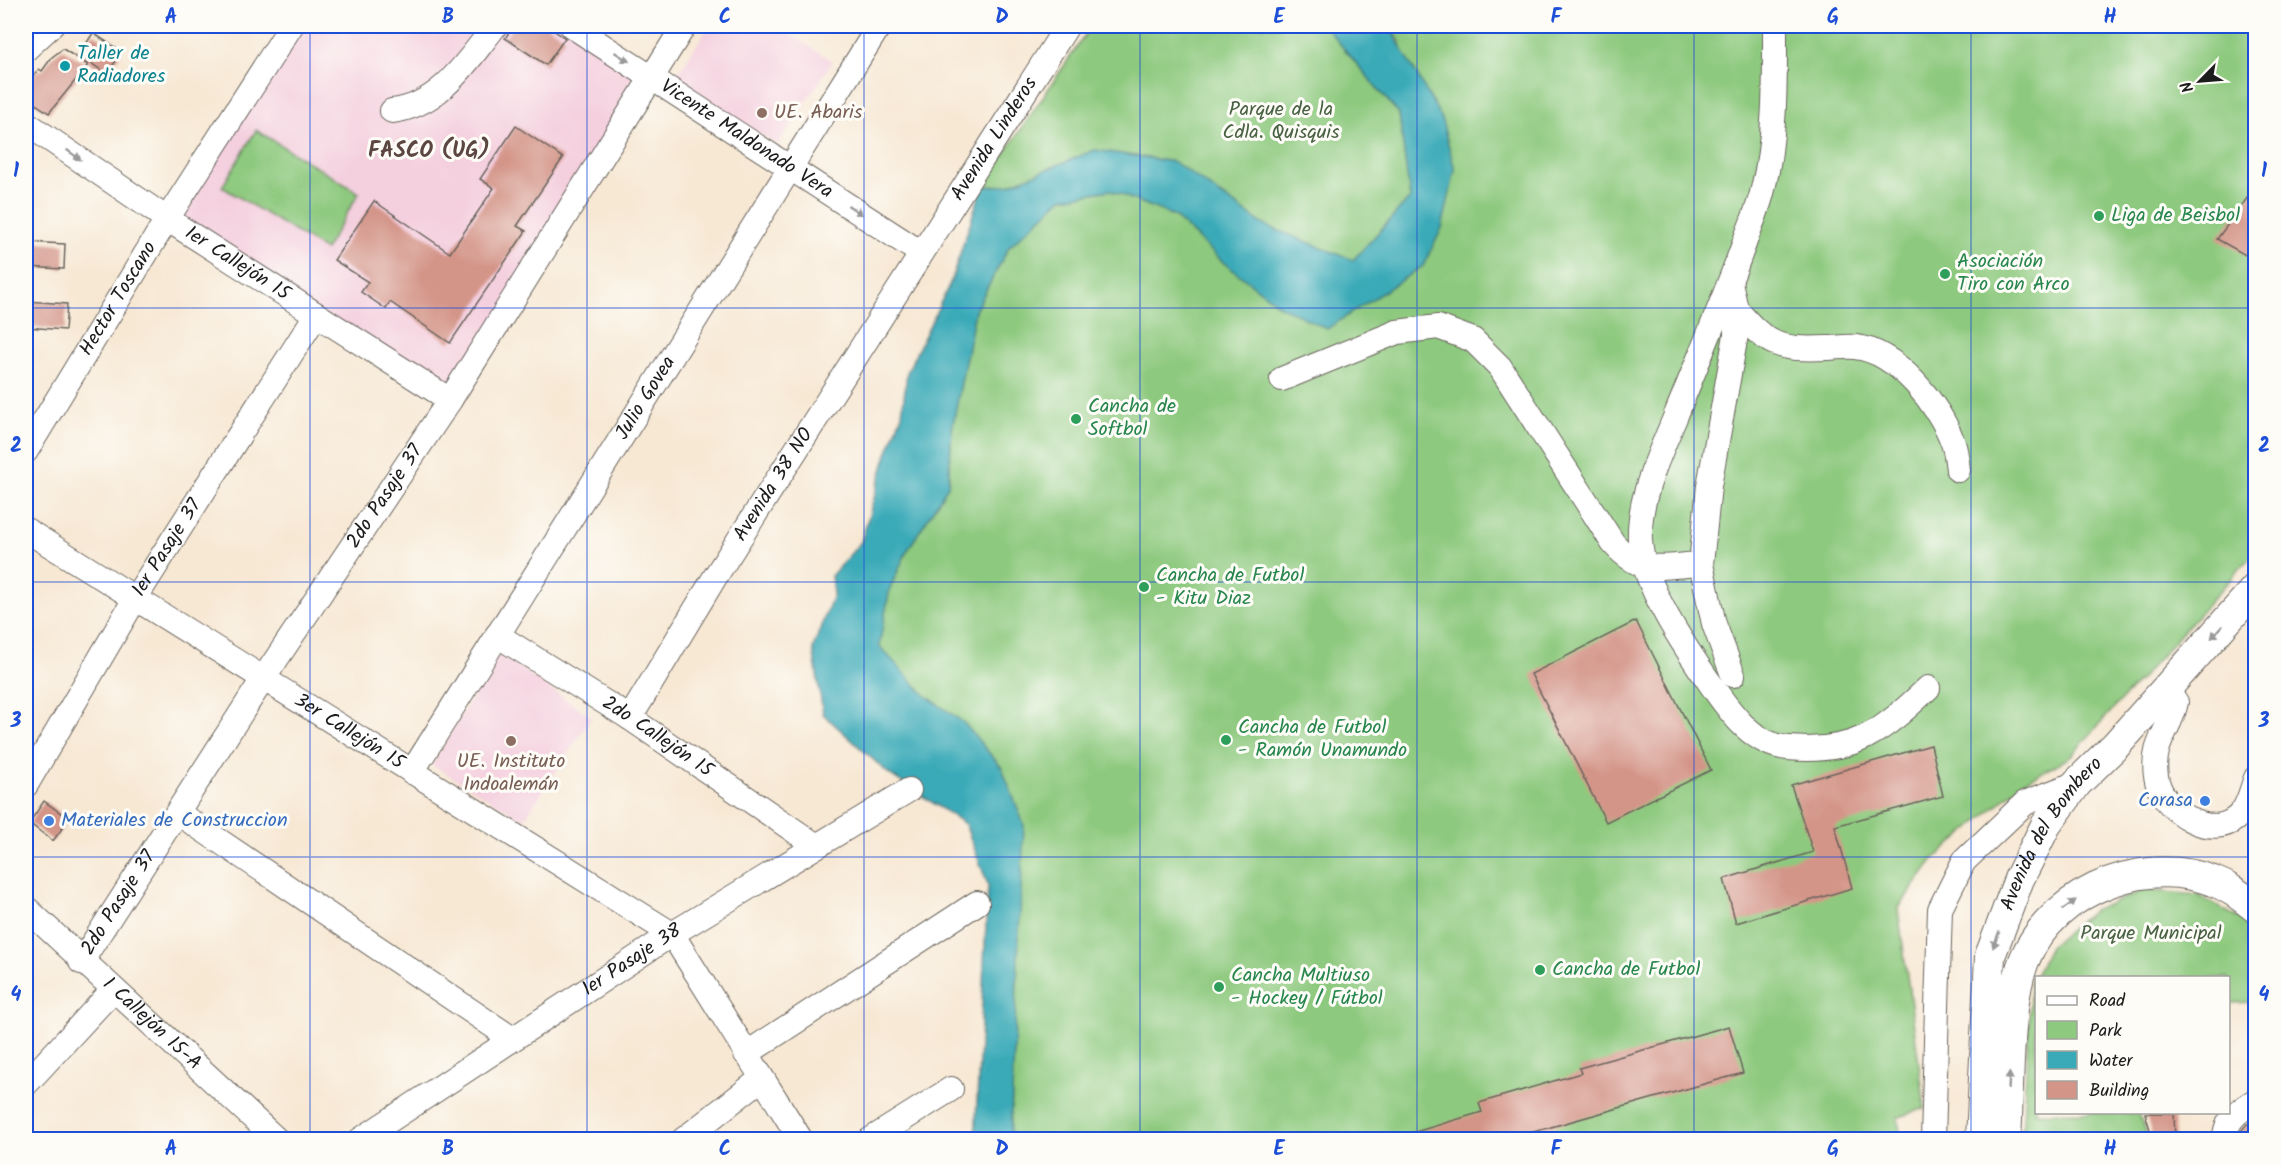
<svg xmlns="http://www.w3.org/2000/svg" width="2281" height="1165" viewBox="0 0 2281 1165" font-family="Kalam,sans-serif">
<rect width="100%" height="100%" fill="#fdfcf7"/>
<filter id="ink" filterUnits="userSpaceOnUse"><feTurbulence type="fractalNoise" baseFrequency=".0167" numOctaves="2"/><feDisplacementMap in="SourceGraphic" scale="12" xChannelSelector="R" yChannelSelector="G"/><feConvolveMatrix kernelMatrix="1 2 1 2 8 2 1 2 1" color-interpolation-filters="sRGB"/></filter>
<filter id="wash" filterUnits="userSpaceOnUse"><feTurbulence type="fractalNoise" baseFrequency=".008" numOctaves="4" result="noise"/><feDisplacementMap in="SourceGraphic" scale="24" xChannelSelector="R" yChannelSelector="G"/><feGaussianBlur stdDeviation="1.35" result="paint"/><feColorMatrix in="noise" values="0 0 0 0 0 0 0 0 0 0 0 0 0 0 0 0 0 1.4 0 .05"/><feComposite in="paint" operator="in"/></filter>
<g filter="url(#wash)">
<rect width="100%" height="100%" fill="#f7e8d4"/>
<path fill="#f4cfde" d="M287 26H571L650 77 445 397 164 211Z
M709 26H776L833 61 777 145 673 81Z
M498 653 592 717 524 820 432 765Z"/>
<path fill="#8dc97e" stroke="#54724d" stroke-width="1.5" d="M1091 26H1325L1399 114 1410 198 1353 261 1264 225 1174 162 1095 150 1008 185 982 187Z
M1389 26H2255V552L2069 758 2024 782 1933 860 1898 909 1925 1108 1897 1118 1902 1139H1010L1020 894 964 723 925 695 878 646 890 588 907 551 948 486 952 429 975 311 1009 247 1062 198 1110 190 1174 216 1224 263 1280 306 1423 266 1400 41Z
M256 130 359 193 325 250 222 187Z
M2145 890 2198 895 2247 923 2255 936V1002L2229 1003 2228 978H2036V1112L2139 1113 2147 1139 2022 1140 2031 983 2051 945 2094 910Z"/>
<path fill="#3aaab8" stroke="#2b636a" stroke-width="1.5" d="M1325 26H1389L1441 117 1455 170 1442 228 1423 266 1327 329 1280 306 1224 263 1174 216 1110 190 1062 198 1009 247 975 311 952 429 948 486 907 551 890 588 879 646 925 695 964 723 1002 768 1024 825 1010 1139H975L988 885 965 824 889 774 823 714 813 648 833 595 831 576 861 542 886 457 902 414 907 372 951 281 982 187 1008 185 1095 150 1174 162 1264 225 1353 260 1410 198 1399 114Z"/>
<g id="blocks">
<path fill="#d49589" d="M514 26H547L565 38 546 65 505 38Z
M93 33 122 52 107 74 79 55Z
M63 49 88 65 49 113 30 100 27 83 39 69 42 71 52 57Z
M516 126 563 158 517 226 526 231 450 343 390 302 386 309 361 292 368 282 334 260 374 201 450 253 494 188 480 179Z
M2256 186V261L2217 239Z
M26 242 65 244 64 269 26 267Z
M26 301 67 304 65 330 26 327Z
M1636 621 1711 770 1606 822 1531 674Z
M1931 745 1943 796 1835 826 1852 888 1736 923 1724 879 1813 852 1791 785Z
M44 801 69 819 53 841 29 823Z
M1729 1026 1743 1073 1505 1140H1405V1135L1482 1112 1479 1103 1581 1073 1579 1068Z
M2145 1113H2174L2175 1140H2153Z
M2247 1124H2256V1140H2239L2240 1132Z"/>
</g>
</g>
<g filter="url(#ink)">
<use href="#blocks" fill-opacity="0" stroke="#69635c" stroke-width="1.5"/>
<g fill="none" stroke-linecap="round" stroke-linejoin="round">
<defs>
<g id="minor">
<path id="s1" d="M572 26 921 253"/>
<path d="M1775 26C1775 79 1776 137 1763 189 1759 208 1750 226 1744 244 1723 302 1699 358 1676 415 1660 454 1638 497 1640 540 1642 585 1686 649 1712 686 1730 712 1753 745 1788 748 1856 754 1881 732 1928 688"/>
<path d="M26 49 51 26"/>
<path d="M392 111C440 106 468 60 495 26"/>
<path id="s2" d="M26 123 167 219 450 400"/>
<path d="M1730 282 1736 309V335L1709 486 1701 564 1714 624 1733 675"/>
<path d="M1736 309C1768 346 1778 350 1827 348 1836 348 1846 346 1855 347 1897 351 1940 406 1953 443 1956 451 1957 461 1958 470"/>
<path d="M1282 379 1397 332 1438 327 1473 340 1500 367 1613 543C1642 576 1660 566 1701 564"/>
<path id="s3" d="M26 451 167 219 291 26"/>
<path id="s4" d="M26 530 672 934 801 1140"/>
<path id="s5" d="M497 635 630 718 815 845"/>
<path d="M2165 688 2176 702C2171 730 2151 742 2156 776 2160 811 2216 846 2242 812 2249 803 2252 788 2256 778"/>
<path id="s6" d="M630 718 715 577 1067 26"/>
<path id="s7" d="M412 772 879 26"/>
<path id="s8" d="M26 785 136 597 316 315"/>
<path d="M178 813 511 1038"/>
<path id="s9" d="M26 908 277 1140"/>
<path id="s10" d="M81 962 263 679 450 400 684 26"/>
<path d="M746 1054 977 903"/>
<path d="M26 1084 113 990"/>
<path id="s11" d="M360 1140 672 934 909 790"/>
<path d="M683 1140 761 1079"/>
<path d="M870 1140 951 1089"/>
<path d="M1933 1140 1940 909 1964 861 2025 803 2077 783"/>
<path d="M2225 1140C2224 1120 2240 1110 2256 1100"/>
</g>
<g id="major">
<path id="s12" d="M1981 1140 1990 956 2019 879 2046 825 2077 783 2116 745 2256 588"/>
<path d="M2006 1140C2009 1091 2007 1022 2019 976 2039 897 2139 852 2213 881 2230 887 2242 897 2256 908"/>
</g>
</defs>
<use href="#minor" stroke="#69635c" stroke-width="26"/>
<use href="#major" stroke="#69635c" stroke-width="32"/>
<use href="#minor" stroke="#fff" stroke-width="24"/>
<use href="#major" stroke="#fff" stroke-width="30"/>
</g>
<defs><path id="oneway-solid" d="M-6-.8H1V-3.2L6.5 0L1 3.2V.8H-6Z" transform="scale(1.5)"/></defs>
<g fill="#999">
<use href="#oneway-solid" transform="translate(622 57) rotate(33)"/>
<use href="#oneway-solid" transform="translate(74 155) rotate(35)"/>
<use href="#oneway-solid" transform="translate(855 210) rotate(33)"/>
<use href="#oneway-solid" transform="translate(2217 632) rotate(132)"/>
<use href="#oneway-solid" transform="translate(2069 905) rotate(-36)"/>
<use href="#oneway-solid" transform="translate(1996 940) rotate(111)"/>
<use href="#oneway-solid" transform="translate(2009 1081) rotate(-87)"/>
</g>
</g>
<path fill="none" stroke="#1d4ed8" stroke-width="1.5" stroke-opacity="0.55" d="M310 26V1140M587 26V1140M864 26V1140M1140 26V1140M1417 26V1140M1694 26V1140M1971 26V1140M26 308H2256M26 582H2256M26 857H2256"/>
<circle fill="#0f9aa8" stroke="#fdfcf7" stroke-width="2" cx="65" cy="66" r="6"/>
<g fill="#8d6e63" stroke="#fdfcf7" stroke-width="2">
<circle cx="762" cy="113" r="6"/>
<circle cx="511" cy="741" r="6"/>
</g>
<g fill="#2e9e5b" stroke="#fdfcf7" stroke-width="2">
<circle cx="2099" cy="216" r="6"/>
<circle cx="1945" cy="274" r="6"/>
<circle cx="1076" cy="419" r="6"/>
<circle cx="1144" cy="587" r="6"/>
<circle cx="1226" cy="740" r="6"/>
<circle cx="1540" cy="970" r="6"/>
<circle cx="1219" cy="987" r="6"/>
</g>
<g fill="#3f7fe0" stroke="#fdfcf7" stroke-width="2">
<circle cx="2205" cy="801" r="6"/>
<circle cx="49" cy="821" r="6"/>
</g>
<g text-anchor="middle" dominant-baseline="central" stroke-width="6" stroke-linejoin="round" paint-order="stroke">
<g font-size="20" fill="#0d838f" stroke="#fdfcf7" text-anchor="start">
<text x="77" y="54">Taller de<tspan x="77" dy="23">Radiadores</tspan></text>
</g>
<g font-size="20" fill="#496143" stroke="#fdfcf7">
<text x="1281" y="110">Parque de la<tspan x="1281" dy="23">Cdla. Quisquis</tspan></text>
<text x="2151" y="934">Parque Municipal</text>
</g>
<g font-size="20" fill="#785e54" stroke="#fdfcf7" text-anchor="start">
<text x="774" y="113">UE. Abaris</text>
<text x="511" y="762" text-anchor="middle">UE. Instituto<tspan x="511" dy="23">Indoalemán</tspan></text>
</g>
<g font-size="20" fill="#1c1c1c" stroke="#fdfcf7">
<text stroke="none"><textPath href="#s1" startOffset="208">Vicente Maldonado Vera</textPath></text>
<text stroke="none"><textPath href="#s6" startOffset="684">Avenida Linderos</textPath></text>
<text stroke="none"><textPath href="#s2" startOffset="254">1er Callejón 15</textPath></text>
<text stroke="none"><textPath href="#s3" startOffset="178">Hector Toscano</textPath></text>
<text stroke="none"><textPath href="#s7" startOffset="441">Julio Govea</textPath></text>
<text stroke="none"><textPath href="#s6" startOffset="274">Avenida 38 NO</textPath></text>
<text stroke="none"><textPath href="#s10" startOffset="556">2do Pasaje 37</textPath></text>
<text stroke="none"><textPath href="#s8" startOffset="276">1er Pasaje 37</textPath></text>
<text stroke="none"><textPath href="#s4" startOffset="381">3er Callejón 15</textPath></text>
<text stroke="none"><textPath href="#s5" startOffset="190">2do Callejón 15</textPath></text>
<text stroke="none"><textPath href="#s12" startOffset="322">Avenida del Bombero</textPath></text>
<text stroke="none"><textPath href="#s10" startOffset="70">2do Pasaje 37</textPath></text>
<text stroke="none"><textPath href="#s11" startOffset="326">1er Pasaje 38</textPath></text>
<text stroke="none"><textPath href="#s9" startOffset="171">1 Callejón 15-A</textPath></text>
</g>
<g font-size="20" fill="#27864d" stroke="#fdfcf7" text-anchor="start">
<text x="2111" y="216">Liga de Beisbol</text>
<text x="1957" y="262">Asociación<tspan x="1957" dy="23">Tiro con Arco</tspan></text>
<text x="1088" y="407">Cancha de<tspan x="1088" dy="23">Softbol</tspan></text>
<text x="1156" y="576">Cancha de Futbol<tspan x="1156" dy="23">- Kitu Diaz</tspan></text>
<text x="1238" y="728">Cancha de Futbol<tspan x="1238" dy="23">- Ramón Unamundo</tspan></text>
<text x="1552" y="970">Cancha de Futbol</text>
<text x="1231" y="976">Cancha Multiuso<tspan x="1231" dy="23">- Hockey / Fútbol</tspan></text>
</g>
<g font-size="20" fill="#366cbe" stroke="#fdfcf7" text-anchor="end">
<text x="2193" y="801">Corasa</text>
<text x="61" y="821" text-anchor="start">Materiales de Construccion</text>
</g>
<g font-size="22" font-weight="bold" fill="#5c4642" stroke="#fdfcf7">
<text x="429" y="151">FASCO (UG)</text>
</g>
</g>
<rect width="2281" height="1165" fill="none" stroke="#fdfcf7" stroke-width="66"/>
<rect x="2035" y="976" width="195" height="138" fill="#fdfcf7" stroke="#a3a29f" stroke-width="1.5"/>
<rect x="2047" y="996" width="30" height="9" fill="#ffffff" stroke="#a3a29f" stroke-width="1.5"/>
<text x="2089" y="1006" font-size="18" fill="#1c1c1c">Road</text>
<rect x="2047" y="1021" width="30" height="18" fill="#8dc97e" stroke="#a3a29f" stroke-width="1.5"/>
<text x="2089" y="1036" font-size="18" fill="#1c1c1c">Park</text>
<rect x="2047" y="1051" width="30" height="18" fill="#3aaab8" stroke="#a3a29f" stroke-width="1.5"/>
<text x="2089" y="1066" font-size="18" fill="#1c1c1c">Water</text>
<rect x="2047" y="1081" width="30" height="18" fill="#d49589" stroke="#a3a29f" stroke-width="1.5"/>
<text x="2089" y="1096" font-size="18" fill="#1c1c1c">Building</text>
<g transform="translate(2200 81) rotate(245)" stroke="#fdfcf7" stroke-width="4.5" paint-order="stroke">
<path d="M0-4.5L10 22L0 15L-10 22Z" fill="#1c1c1c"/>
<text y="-9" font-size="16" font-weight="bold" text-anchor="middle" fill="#1c1c1c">N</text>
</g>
<rect x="33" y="33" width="2215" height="1099" fill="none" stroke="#1d4ed8" stroke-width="2"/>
<g font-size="20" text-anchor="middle" font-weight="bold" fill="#1d4ed8">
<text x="171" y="23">A</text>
<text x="448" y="23">B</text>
<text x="725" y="23">C</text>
<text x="1002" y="23">D</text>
<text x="1279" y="23">E</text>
<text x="1556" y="23">F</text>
<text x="1833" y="23">G</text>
<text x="2110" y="23">H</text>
<text x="16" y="177">1</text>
<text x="2264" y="177">1</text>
<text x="16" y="452">2</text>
<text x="2264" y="452">2</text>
<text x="16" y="727">3</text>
<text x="2264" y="727">3</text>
<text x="16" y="1001">4</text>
<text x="2264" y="1001">4</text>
<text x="171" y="1155">A</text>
<text x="448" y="1155">B</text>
<text x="725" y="1155">C</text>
<text x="1002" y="1155">D</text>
<text x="1279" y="1155">E</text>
<text x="1556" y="1155">F</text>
<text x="1833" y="1155">G</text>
<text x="2110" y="1155">H</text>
</g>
</svg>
